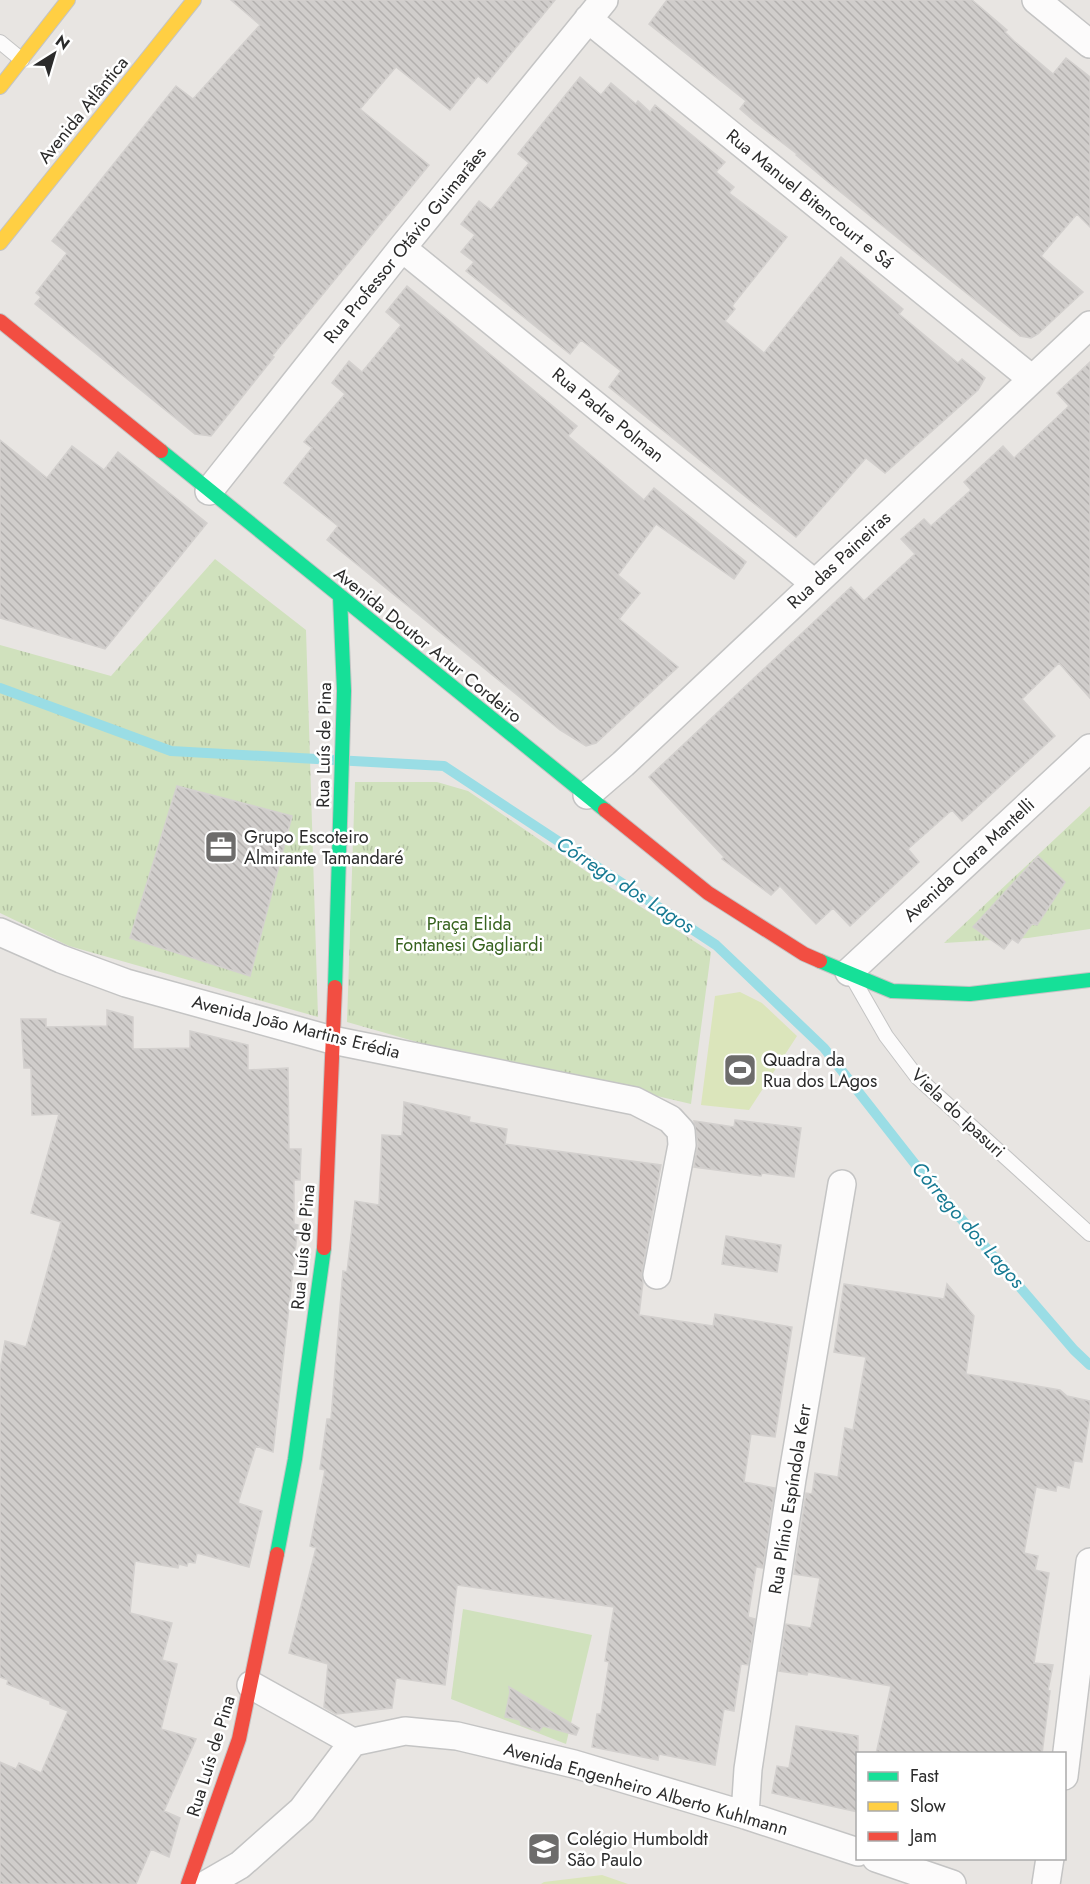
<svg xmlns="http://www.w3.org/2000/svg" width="1090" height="1884" viewBox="0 0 1090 1884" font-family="Jost,sans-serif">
<defs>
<pattern id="park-tufts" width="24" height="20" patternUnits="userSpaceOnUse" patternTransform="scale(1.5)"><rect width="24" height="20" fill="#d0e1bd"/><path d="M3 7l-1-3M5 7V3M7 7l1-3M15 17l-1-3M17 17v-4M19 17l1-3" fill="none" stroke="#b3c1a3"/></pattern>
<pattern id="building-back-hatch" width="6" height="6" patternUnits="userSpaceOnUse" patternTransform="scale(1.5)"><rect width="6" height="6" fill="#d0cdcb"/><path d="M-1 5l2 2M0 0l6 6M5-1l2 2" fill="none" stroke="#b3b0ae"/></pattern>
</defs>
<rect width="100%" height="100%" fill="#e8e5e2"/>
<path fill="#d0e1bd" d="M463 1609 592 1635 566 1744 451 1699Z"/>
<path fill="url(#park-tufts)" d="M215 559 306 630 318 1017 69 946 0 913V645L111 676Z
M355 782H437L468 791 599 880 711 952 691 1104 542 1069 431 1046 347 1022Z
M1090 806V929L1028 938 944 943Z"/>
<path fill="#dbe5bb" d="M740 992 762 1003 797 1036 749 1110 701 1105 715 996Z
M602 1875 628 1884H541L544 1882Z"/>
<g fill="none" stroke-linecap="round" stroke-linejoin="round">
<path stroke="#9adde5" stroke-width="10" d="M0 688 171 751 444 766 716 945 824 1048 926 1178 1074 1350 1090 1365"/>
</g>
<path fill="url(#building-back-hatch)" stroke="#d3d0ce" stroke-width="1.5" d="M231 0H555L487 83 478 76 450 110 396 67 360 109 429 165 272 356 274 357 211 436 195 434 35 304 41 297 36 293 67 253 52 241 176 86 193 99 260 25Z
M667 0H972L1007 30 1005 32 1014 41 1053 74 1066 58 1090 77V227L1077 214 1041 256 1083 292 1038 334 1031 338 1020 336 833 186 796 155 797 154 755 122 740 109 746 101 649 24Z
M580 77 601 95 611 83 636 104 638 101 650 112 655 105 725 162 716 172 734 187 729 193 787 237 732 306 735 309 725 321 764 353 841 257 903 309 899 314 958 363 962 359 985 378 978 390 885 473 866 458 796 537 609 387 621 371 581 340 570 354 466 271 474 262 461 252 475 235 461 224 479 201 491 210 529 163 518 154Z
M407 286 577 426 568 436 644 500 654 488 746 562 734 579 656 524 618 575 640 593 619 619 678 667 596 743 586 746 560 730 327 540 338 526 284 483 312 448 304 442 345 394 332 383 349 361 362 372 401 325 386 312Z
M1090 362V698L1059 663 1022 699 1055 736 962 821 952 810 908 849 919 862 850 926 833 908 816 924 780 886 771 895 722 859 724 857 649 777 851 587 864 601 915 554 901 539 924 519 931 526 971 490 964 482 1003 446 1014 458 1069 406 1057 393Z
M0 440 47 478 72 446 104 470 118 452 207 523 105 649 0 618Z
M177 786 292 816 250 976 130 938Z
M1038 856 1065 882 1037 925 1032 924 1018 943 1012 939 1004 949 973 927Z
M107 1010 133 1017V1049L190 1048V1031L248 1045V1070L288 1068 289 1149H301L300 1180H294V1224L298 1225 273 1452 256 1446 238 1503 262 1511 249 1567 197 1553 195 1563 188 1562 187 1566 179 1564 178 1568 135 1561 130 1613 172 1623 162 1660 177 1664 161 1729 196 1739 164 1811 180 1818 169 1857 151 1849 136 1884H0V1762L16 1769 19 1763 41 1773 68 1711 50 1704V1701L7 1684 8 1680 0 1677V1370L5 1341 26 1347 61 1222 31 1213 59 1114 32 1115 31 1068H24L21 1019H46V1027L107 1026Z
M404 1102 470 1117 469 1122 507 1129 505 1144 661 1165 642 1272 643 1282 639 1315 713 1326 715 1314 792 1327 775 1437 751 1434 744 1482 775 1488 763 1568 756 1567 748 1617 755 1619 748 1665 741 1664 734 1711 724 1709 715 1765 659 1754 658 1760 592 1747 597 1714H601L609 1662 605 1661 614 1607 457 1585 445 1685 396 1678 392 1708 336 1714 324 1707 328 1664 289 1653 316 1548 310 1546 325 1470 320 1469 327 1419H331L343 1271 347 1272 355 1201 379 1205 382 1135 402 1136Z
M735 1120 801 1128 794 1177 762 1173 761 1176 694 1167 698 1144 694 1121 734 1127Z
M726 1236 781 1245 777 1272 722 1264Z
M844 1284 944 1299 947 1284 974 1316 966 1374 1060 1390 1067 1396 1090 1401V1414L1082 1462 1074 1461 1069 1488 1057 1485 1056 1491 1036 1487 1024 1553 1038 1556 1035 1570 1049 1573 1034 1663 1053 1665 1048 1690 1050 1691 1042 1754H876L891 1686 808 1672 807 1675 779 1671 786 1624 811 1628 820 1578 794 1574 806 1493 812 1494 815 1473 838 1477 845 1428 853 1430 866 1357 834 1352Z
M509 1687 579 1728 576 1735 543 1726 539 1731 521 1725 520 1720 505 1717 510 1692Z
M796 1726 858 1736V1812L772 1793 777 1766 789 1768Z"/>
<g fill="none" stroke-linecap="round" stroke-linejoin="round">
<defs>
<path id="lane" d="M0 42 22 60
M855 982 886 1036 917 1077 1090 1234"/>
<path id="street" d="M1036 0 1090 44
M588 19 1032 379
M402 248 814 583
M209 491 402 248 604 0
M587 795 623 764 1090 325
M0 932 61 959 126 983 332 1040 635 1101 670 1119 681 1131 682 1145 657 1275
M849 972 1090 748
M251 1685 353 1742
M1064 1776 1090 1562
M745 1815 748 1769 792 1479 842 1184
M876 1858 952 1884
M207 1884 240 1865 302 1810 353 1742 405 1731 457 1736 574 1764 745 1815 858 1852
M1046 1884 1050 1858"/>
<path id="fast" d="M161 451 605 810
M820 961 892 991 970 994 1090 980
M335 987 344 691 340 597
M277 1554 295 1459 324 1248"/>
<path id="slow" d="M0 87 68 0
M0 243 194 0"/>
<path id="jam" d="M0 321 161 451
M605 810 708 893 804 954 820 961
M324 1248 335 987
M188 1884 239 1739 277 1554"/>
</defs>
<use href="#lane" stroke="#c4c4c4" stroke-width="16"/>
<use href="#street" stroke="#c4c4c4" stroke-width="30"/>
<use href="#fast" stroke="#c4c4c4" stroke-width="16"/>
<use href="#slow" stroke="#c4c4c4" stroke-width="16"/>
<use href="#jam" stroke="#c4c4c4" stroke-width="16"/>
<use href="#lane" stroke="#fcfbfb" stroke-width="14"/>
<use href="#street" stroke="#fcfbfb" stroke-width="27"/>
<use href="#fast" stroke="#16e098" stroke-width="14"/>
<use href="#slow" stroke="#ffcf43" stroke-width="14"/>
<use href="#jam" stroke="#f24e42" stroke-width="14"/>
</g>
<defs>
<symbol id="office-square" viewBox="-11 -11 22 22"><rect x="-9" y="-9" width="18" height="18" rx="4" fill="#6d6c6b" stroke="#fff"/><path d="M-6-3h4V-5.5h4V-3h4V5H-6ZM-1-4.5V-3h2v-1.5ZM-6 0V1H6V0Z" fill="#fff"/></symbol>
<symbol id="stadium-square" viewBox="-11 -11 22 22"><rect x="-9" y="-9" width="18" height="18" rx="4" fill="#6d6c6b" stroke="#fff"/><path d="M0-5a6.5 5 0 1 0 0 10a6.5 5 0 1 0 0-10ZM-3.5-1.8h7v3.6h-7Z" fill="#fff"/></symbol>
<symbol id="school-square" viewBox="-11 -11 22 22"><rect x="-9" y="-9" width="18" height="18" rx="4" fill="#6d6c6b" stroke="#fff"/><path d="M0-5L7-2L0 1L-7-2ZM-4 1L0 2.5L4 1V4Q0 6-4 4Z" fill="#fff"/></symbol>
</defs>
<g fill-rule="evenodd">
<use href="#office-square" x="202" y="828" width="38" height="38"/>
<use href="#stadium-square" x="721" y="1051" width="38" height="38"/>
<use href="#school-square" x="525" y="1830" width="38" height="38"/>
</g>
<g text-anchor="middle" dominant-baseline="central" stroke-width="5" stroke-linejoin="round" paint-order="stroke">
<g font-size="18" fill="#2b2b2b" stroke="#fff">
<text transform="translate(83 110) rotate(-51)">Avenida Atlântica</text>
<text transform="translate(810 199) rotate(39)">Rua Manuel Bitencourt e Sá</text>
<text transform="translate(405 245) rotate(-51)">Rua Professor Otávio Guimarães</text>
<text transform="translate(608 415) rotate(39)">Rua Padre Polman</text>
<text transform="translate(839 560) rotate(-43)">Rua das Paineiras</text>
<text transform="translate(428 645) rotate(39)">Avenida Doutor Artur Cordeiro</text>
<text transform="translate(324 745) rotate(-89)">Rua Luís de Pina</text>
<text transform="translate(969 860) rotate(-43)">Avenida Clara Mantelli</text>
<text transform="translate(296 1027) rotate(14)">Avenida João Martins Erédia</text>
<text transform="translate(958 1113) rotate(43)">Viela do Ipasuri</text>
<text transform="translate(303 1247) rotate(-85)">Rua Luís de Pina</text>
<text transform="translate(790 1499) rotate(-81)">Rua Plínio Espíndola Kerr</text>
<text transform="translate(211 1756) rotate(-73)">Rua Luís de Pina</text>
<text transform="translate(646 1789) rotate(16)">Avenida Engenheiro Alberto Kuhlmann</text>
</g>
<g font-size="18" fill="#2b2b2b" stroke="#fff" text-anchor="start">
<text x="244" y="837">Grupo Escoteiro<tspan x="244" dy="21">Almirante Tamandaré</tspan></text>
<text x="763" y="1060">Quadra da<tspan x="763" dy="21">Rua dos LAgos</tspan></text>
<text x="567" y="1839">Colégio Humboldt<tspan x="567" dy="21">São Paulo</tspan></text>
</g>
<g font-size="18" fill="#37631f" stroke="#fff">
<text x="469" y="924">Praça Elida<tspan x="469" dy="21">Fontanesi Gagliardi</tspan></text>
</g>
<g font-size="20" font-style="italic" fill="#177a93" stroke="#fff">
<text transform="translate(625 885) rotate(33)">Córrego dos Lagos</text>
<text transform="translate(968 1225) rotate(49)">Córrego dos Lagos</text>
</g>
</g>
<rect x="856" y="1752" width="210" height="108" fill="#ffffff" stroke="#aaaaaa" stroke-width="1.5"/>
<rect x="868" y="1772" width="30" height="9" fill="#16e098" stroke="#aaaaaa" stroke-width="1.5"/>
<text x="910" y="1782" font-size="18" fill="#2b2b2b">Fast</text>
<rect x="868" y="1802" width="30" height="9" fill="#ffcf43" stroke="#aaaaaa" stroke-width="1.5"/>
<text x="910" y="1812" font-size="18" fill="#2b2b2b">Slow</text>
<rect x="868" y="1832" width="30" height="9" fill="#f24e42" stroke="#aaaaaa" stroke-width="1.5"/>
<text x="910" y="1842" font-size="18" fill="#2b2b2b">Jam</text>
<g transform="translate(54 54) rotate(37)" stroke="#ffffff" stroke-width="4.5" paint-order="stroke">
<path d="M0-4.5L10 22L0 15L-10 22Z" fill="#2b2b2b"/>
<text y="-9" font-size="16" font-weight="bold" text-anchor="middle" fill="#2b2b2b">N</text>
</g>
</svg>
